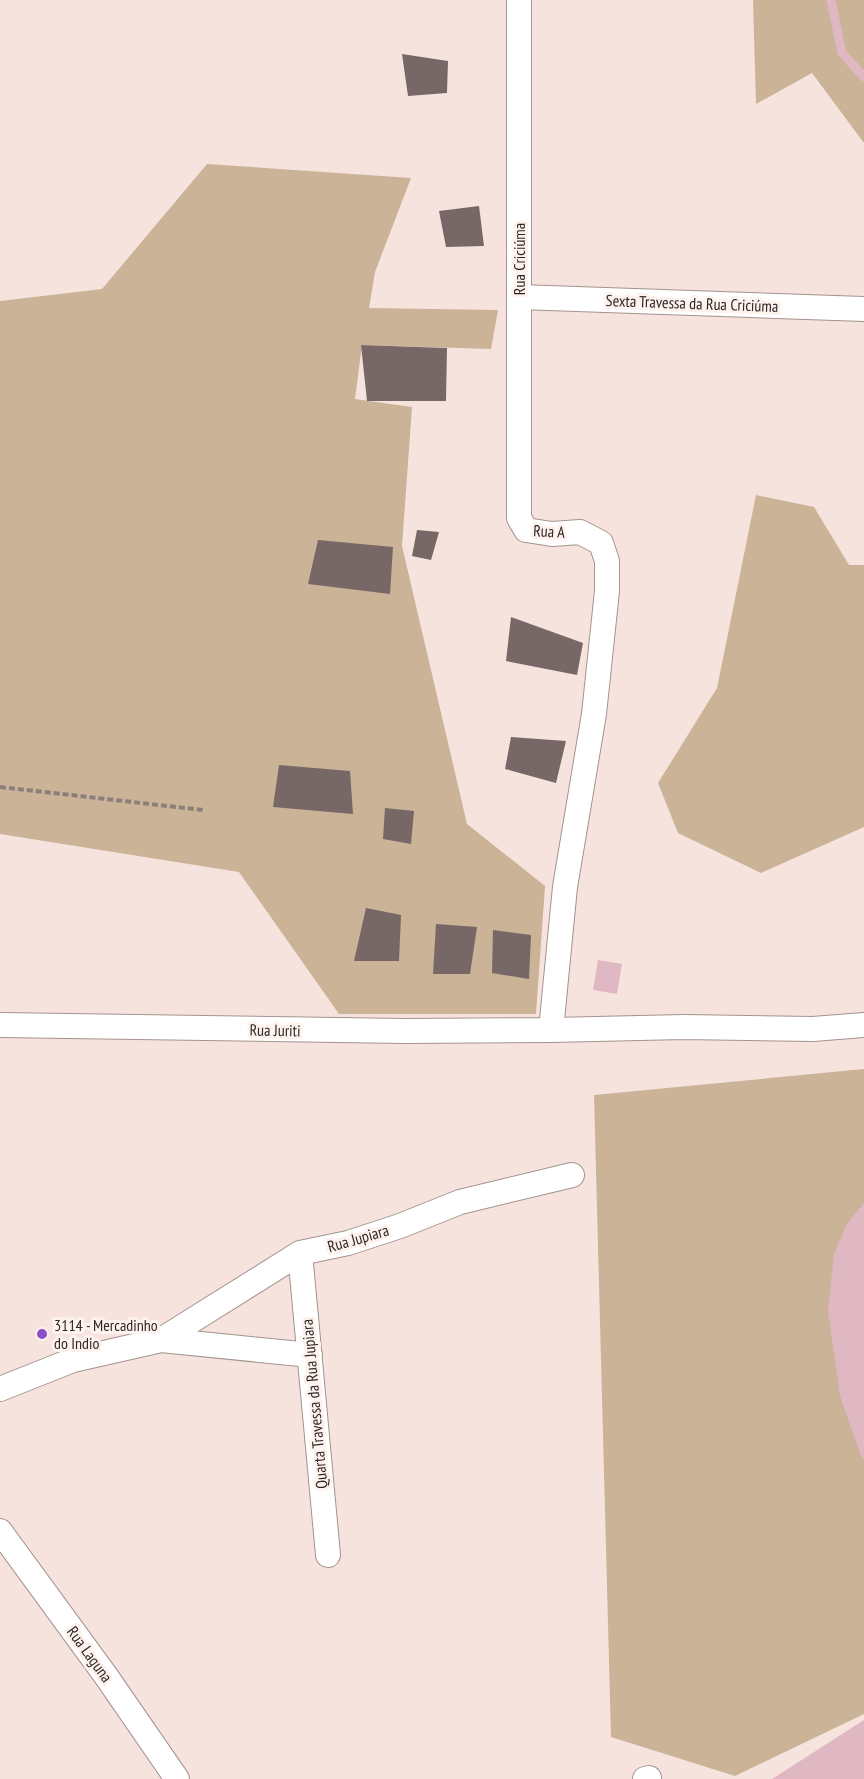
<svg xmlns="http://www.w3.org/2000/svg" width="864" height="1779" viewBox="0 0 864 1779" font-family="'PT Sans Narrow',sans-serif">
<rect width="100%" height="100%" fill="#f6e3de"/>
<path fill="#cab397" d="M753 0H864V143L812 73 756 104Z
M207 164 411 178 375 272 369 308 498 310 491 349 362 345 355 399 412 407 402 546 467 824 545 886 536 1014H339L239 872 0 834V301L102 289Z
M756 495 814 507 849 565H864V827L761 873 678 833 658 783 717 688Z
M864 1069V1714L735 1776 611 1737 594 1095Z"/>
<path fill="#dfb8c3" d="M598 960 622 964 617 994 593 990Z
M864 1203V1460L861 1456 840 1396 828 1310 834 1254 847 1224Z
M864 1720V1779H772Z"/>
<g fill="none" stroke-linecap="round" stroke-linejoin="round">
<path stroke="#dfb8c3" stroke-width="9" d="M831 0 842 53 864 77"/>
</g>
<path fill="#786767" d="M402 54 448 61 447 93 408 96Z
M479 206 484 246 446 247 439 211Z
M361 345 447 348 446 401H367Z
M417 530 439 532 431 560 412 556Z
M318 540 393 547 390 594 308 584Z
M511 617 583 643 577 675 506 661Z
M511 737 566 741 556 783 505 769Z
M279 765 350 771 353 814 273 807Z
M385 808 414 811 411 844 383 839Z
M366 908 401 915 399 961H354Z
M436 924 477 927 470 974H433Z
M493 930 531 935 529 979 492 973Z"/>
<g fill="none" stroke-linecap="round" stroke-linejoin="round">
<defs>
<path id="street" d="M519 0V518L526 530 552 534 580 532 601 543 607 561V591L594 714 565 887 551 1030
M519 297 864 309
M0 1025 405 1031 551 1030 684 1027 813 1029 864 1025
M300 1253 328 1555
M161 1340 310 1355
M0 1389 73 1360 161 1340 300 1253 348 1243 400 1226 460 1202 572 1175
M0 1531 106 1676 177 1779
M645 1779 649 1778"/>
</defs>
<use href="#street" stroke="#a4938e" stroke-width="26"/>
<path stroke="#8b7e7b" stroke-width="4" stroke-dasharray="6 3" stroke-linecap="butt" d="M0 787 203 810"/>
<use href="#street" stroke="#fff" stroke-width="24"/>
</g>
<circle fill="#8d4fc5" stroke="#fef2ef" stroke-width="2" cx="42" cy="1334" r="6"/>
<g text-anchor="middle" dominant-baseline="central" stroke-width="6" stroke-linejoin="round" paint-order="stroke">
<g font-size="16" fill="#2e2725" stroke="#fef2ef">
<text transform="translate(519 259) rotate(-90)">Rua Criciúma</text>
<text transform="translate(692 303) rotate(2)">Sexta Travessa da Rua Criciúma</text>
<text transform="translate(549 531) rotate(3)">Rua A</text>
<text transform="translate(275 1030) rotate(1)">Rua Juriti</text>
<text transform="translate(358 1238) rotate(-16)">Rua Jupiara</text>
<text transform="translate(314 1404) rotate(-95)">Quarta Travessa da Rua Jupiara</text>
<text transform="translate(90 1654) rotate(54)">Rua Laguna</text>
</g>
<g font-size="16" fill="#2e2725" stroke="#fef2ef" text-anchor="start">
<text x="54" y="1325">3114 - Mercadinho<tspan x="54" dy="18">do Indio</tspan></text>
</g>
</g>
</svg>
